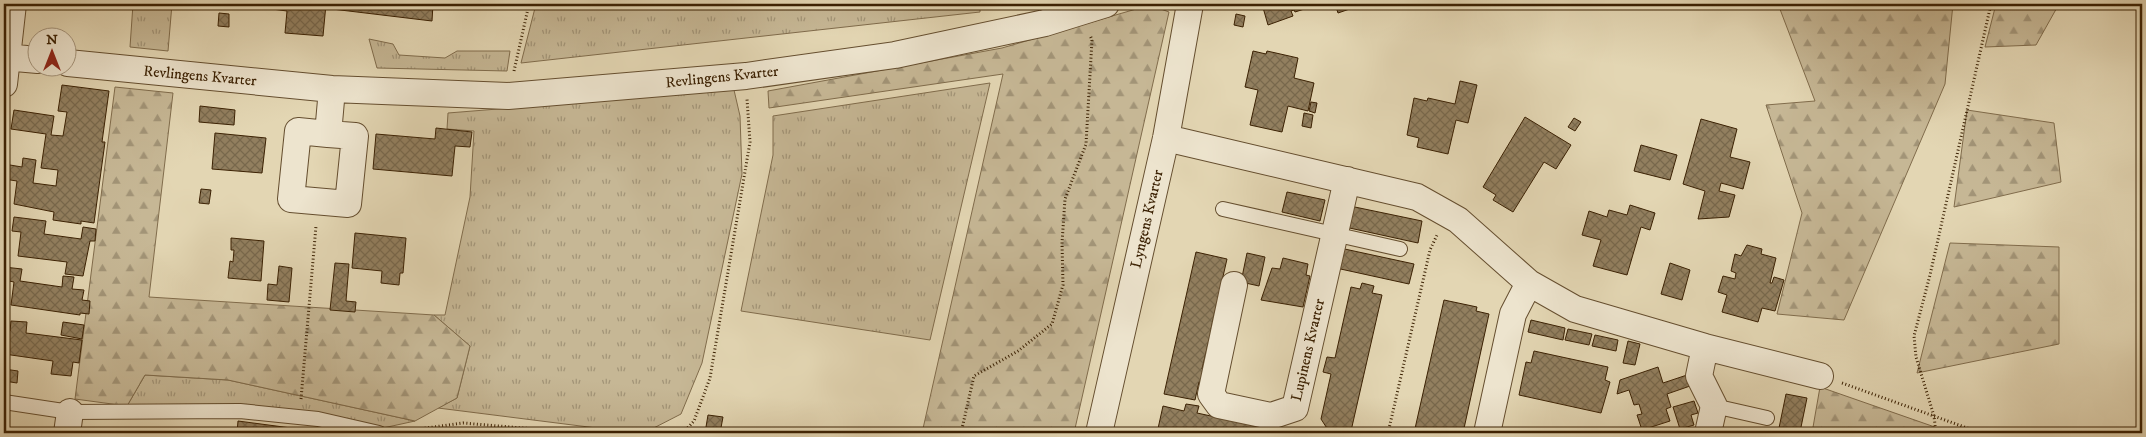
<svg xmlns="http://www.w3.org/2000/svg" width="2146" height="437" viewBox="0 0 2146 437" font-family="'IM FELL DW Pica',serif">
<defs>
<pattern id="grass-tufts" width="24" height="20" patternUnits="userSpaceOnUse" patternTransform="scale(1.25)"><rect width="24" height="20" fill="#c6b795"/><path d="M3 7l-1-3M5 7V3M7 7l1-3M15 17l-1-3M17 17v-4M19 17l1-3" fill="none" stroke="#a29477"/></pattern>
<pattern id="forest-firs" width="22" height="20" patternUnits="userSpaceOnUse" patternTransform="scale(1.25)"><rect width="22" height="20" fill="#c6b795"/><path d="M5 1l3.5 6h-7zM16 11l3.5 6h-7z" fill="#a29477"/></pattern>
<pattern id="building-cross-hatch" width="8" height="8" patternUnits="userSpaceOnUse" patternTransform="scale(1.25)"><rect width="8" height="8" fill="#927f5f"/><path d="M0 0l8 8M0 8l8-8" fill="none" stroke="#78684c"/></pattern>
</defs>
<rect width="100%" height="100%" fill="#e3d6b3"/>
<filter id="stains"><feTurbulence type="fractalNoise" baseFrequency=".004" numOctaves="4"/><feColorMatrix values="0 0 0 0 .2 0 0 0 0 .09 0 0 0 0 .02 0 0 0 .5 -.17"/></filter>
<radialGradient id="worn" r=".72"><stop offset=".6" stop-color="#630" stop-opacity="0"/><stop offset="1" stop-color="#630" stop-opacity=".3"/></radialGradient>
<path fill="url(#grass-tufts)" stroke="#806c4c" d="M133 4H172L168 51 130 47Z
M536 4H980V12L521 63Z
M369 39 393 44 399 55 445 58 457 51H510L507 71 377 68Z
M990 83 930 340 741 311 773 155V116Z
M734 90 740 116 742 174 702 363 681 414 644 433H636L438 408 457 398 470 346 434 315H445L470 197 474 131 447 129 448 113Z
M145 375 228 380 415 421 383 428 127 406Z"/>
<path fill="url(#forest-firs)" stroke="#806c4c" d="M1778 4H1953L1945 84 1844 320 1777 314 1802 213 1766 105 1815 101Z
M1996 4H2059L2036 45 1985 47Z
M1150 5 1169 12 1074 433H922L1003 74 769 108 768 91 1002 48Z
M115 87 173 93 149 297 434 315 470 346 457 398 415 421 228 380 145 375 127 406 75 399Z
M1967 110 2054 123 2061 182 1954 207Z
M1950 243 2059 247V344L1917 373Z
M1820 387 1952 433H1812Z"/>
<path fill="url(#building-cross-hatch)" stroke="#3b2103" d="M272 4H326L323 36 285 33 287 11 272 9Z
M333 4H433L432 21 332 9Z
M1262 4H1320L1295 12 1294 10 1291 11 1293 16 1268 25Z
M1335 4H1364L1338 13Z
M2141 4H2142V22H2139Z
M219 13 229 14V27L218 26Z
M1236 14 1245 16 1243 27 1234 25Z
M1253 51 1266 54 1267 51 1298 58 1294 78 1314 83 1308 111 1288 106 1282 132 1250 125 1258 90 1245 87Z
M1460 81 1477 85 1468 123 1456 120 1448 154 1417 147 1419 138 1407 135 1414 98 1427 101 1428 98 1455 104Z
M62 85 109 91 102 142H105L94 223 81 221V224L53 220 54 212 14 204 17 181 4 179V164L22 167 23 158 36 160 33 183 56 186 58 170 41 168 46 134 11 129 14 110 54 116 51 135 63 136 67 112 58 111Z
M1311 102 1317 103 1315 113 1309 111Z
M200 106 235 110 234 125 199 122Z
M1304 113 1313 115 1311 128 1302 126Z
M1525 117 1571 145 1556 169 1544 162 1513 212 1493 200 1496 195 1483 187Z
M1574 118 1581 122 1575 131 1568 127Z
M1701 119 1737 129 1730 157 1750 162 1743 189 1721 183 1719 191 1735 195 1729 217 1698 219 1705 191 1683 184Z
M436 128 472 132 470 147 455 146 452 176 373 169 376 134 435 139Z
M215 133 266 138 262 173 212 169Z
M1641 145 1677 155 1670 180 1634 171Z
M201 189 211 190 209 204 199 203Z
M1287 192 1325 200 1320 221 1282 212Z
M1630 205 1655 213 1650 230 1641 227 1627 275 1593 266 1601 240 1582 235 1589 211 1607 217 1609 210 1627 215Z
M1350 206 1422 221 1418 243 1345 227Z
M14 217 46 221 44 234 81 239 83 227 96 229 95 241H90L83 276 65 274 67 262 18 256 21 232 12 231Z
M355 233 406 238 403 273H400L399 285 381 283 382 271 352 268Z
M231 238 264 241 261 281 228 278 230 261 233 262 234 250H231Z
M1747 245 1762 249 1761 254 1776 258 1770 283H1772L1774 277 1784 280 1775 311 1762 308 1758 322 1722 312 1727 295 1718 292 1723 276 1735 279 1736 273 1731 271 1735 254 1741 256Z
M1340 248 1414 264 1409 284 1336 268Z
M1196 252 1227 259 1211 329 1219 331 1217 338 1210 336 1202 369 1210 370 1207 384 1199 382 1195 400 1164 394Z
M1247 253 1265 257 1259 286 1241 282Z
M1283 258 1308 264 1306 275 1310 276 1303 307 1261 300 1272 268 1280 269Z
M335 263 349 264 346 301 356 302 355 312 330 310Z
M1670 263 1690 270 1682 300 1661 294Z
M279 266 292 268 289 302 267 300 268 284 277 285Z
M4 267 22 269 20 281 62 287 63 276 74 277 72 289 84 290 82 300 90 301 89 314 80 313V315L11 305 14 282 4 280Z
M1362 283 1374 286 1372 293 1382 295 1351 431 1348 430 1347 433H1330L1321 419 1331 374 1323 372 1327 357 1335 358 1351 287 1360 289Z
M1444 300 1477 307 1476 311 1489 314 1463 433H1414Z
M1531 320 1565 328 1563 340 1528 332Z
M11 321 27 322 26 333 82 340 79 363 73 362 71 376 51 374 53 361 4 354 7 331H10Z
M63 322 84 325 82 339 61 335Z
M1568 329 1592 334 1589 345 1565 340Z
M1595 335 1618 340 1616 351 1592 346Z
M1628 341 1640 344 1635 365 1623 363Z
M1534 351 1608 367 1605 380 1610 382 1601 413 1519 395 1526 362 1531 363Z
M1658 367 1663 383 1690 374 1693 385 1667 394 1671 407 1666 409 1670 421 1642 430 1637 415 1642 414 1639 404 1634 405 1629 390 1617 394 1620 380Z
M4 369 18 371 17 383 4 381Z
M1786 394 1807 398 1800 432 1779 428Z
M1694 401 1698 413 1691 415 1694 425 1680 429 1673 407Z
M1186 404 1199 406 1197 413 1290 433H1157L1163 406 1184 411Z
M708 415 723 417 720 433H705Z
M238 421 291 428 290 433H237Z"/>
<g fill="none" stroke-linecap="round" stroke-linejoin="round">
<defs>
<path id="lane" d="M1223 209 1400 249
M4 402 70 412 240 411 318 419 379 433
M1714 406 1767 418"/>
<path id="street" d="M4 57 38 60
M68 63 332 89 508 96 746 76 895 55 1045 23 1106 4
M4 84 13 4
M328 134 298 131 291 199 348 204 355 136 328 134 332 89
M1166 138 1417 197 1458 220 1529 283 1575 309 1705 347 1820 376
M1234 285 1211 394 1219 405 1271 416 1295 408 1347 180
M1705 347 1699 376 1714 406 1708 433
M67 433 70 412
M1099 433 1166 138 1190 4
M1487 433 1513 314 1529 283"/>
</defs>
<use href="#lane" stroke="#654e2f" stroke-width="16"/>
<use href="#street" stroke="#654e2f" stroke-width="28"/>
<path stroke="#3b2103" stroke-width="3" stroke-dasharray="1 2.5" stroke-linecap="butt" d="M514 71 529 4
M1842 383 1981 433
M301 399 316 226
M397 432 463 423 582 433
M683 433 694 421 710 378 750 142 747 99
M961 433 974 376 1018 351 1052 324 1063 285 1062 243 1065 199 1086 144 1092 40 1090 35
M1388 433 1430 250 1437 235
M1936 433 1934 416 1916 357 1914 336 1930 275 1991 4"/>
<use href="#lane" stroke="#ede4ce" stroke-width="14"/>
<use href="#street" stroke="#ede4ce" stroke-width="26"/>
</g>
<g text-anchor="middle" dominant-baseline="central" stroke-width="4" stroke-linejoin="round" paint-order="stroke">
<g font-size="15" fill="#3b2103" stroke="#ede4ce">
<text transform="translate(200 76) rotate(5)">Revlingens Kvarter</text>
<text transform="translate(722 77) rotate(-6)">Revlingens Kvarter</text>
<text transform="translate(1147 219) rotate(-77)">Lyngens Kvarter</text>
<text transform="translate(1308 350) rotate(-77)">Lupinens Kvarter</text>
</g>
</g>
<rect width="2146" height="437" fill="none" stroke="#e3d6b3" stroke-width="20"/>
<rect x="5" y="5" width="2136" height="427" fill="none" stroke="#3b2103" stroke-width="2.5"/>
<rect x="10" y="10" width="2126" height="417" fill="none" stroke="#3b2103"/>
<g transform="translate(52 52)"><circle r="24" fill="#ede4ce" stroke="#a6967d"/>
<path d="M0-4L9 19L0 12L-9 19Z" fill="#8f2418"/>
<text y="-8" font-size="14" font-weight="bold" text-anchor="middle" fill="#3b2103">N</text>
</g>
<rect width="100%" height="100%" filter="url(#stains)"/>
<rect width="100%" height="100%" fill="url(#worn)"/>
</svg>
